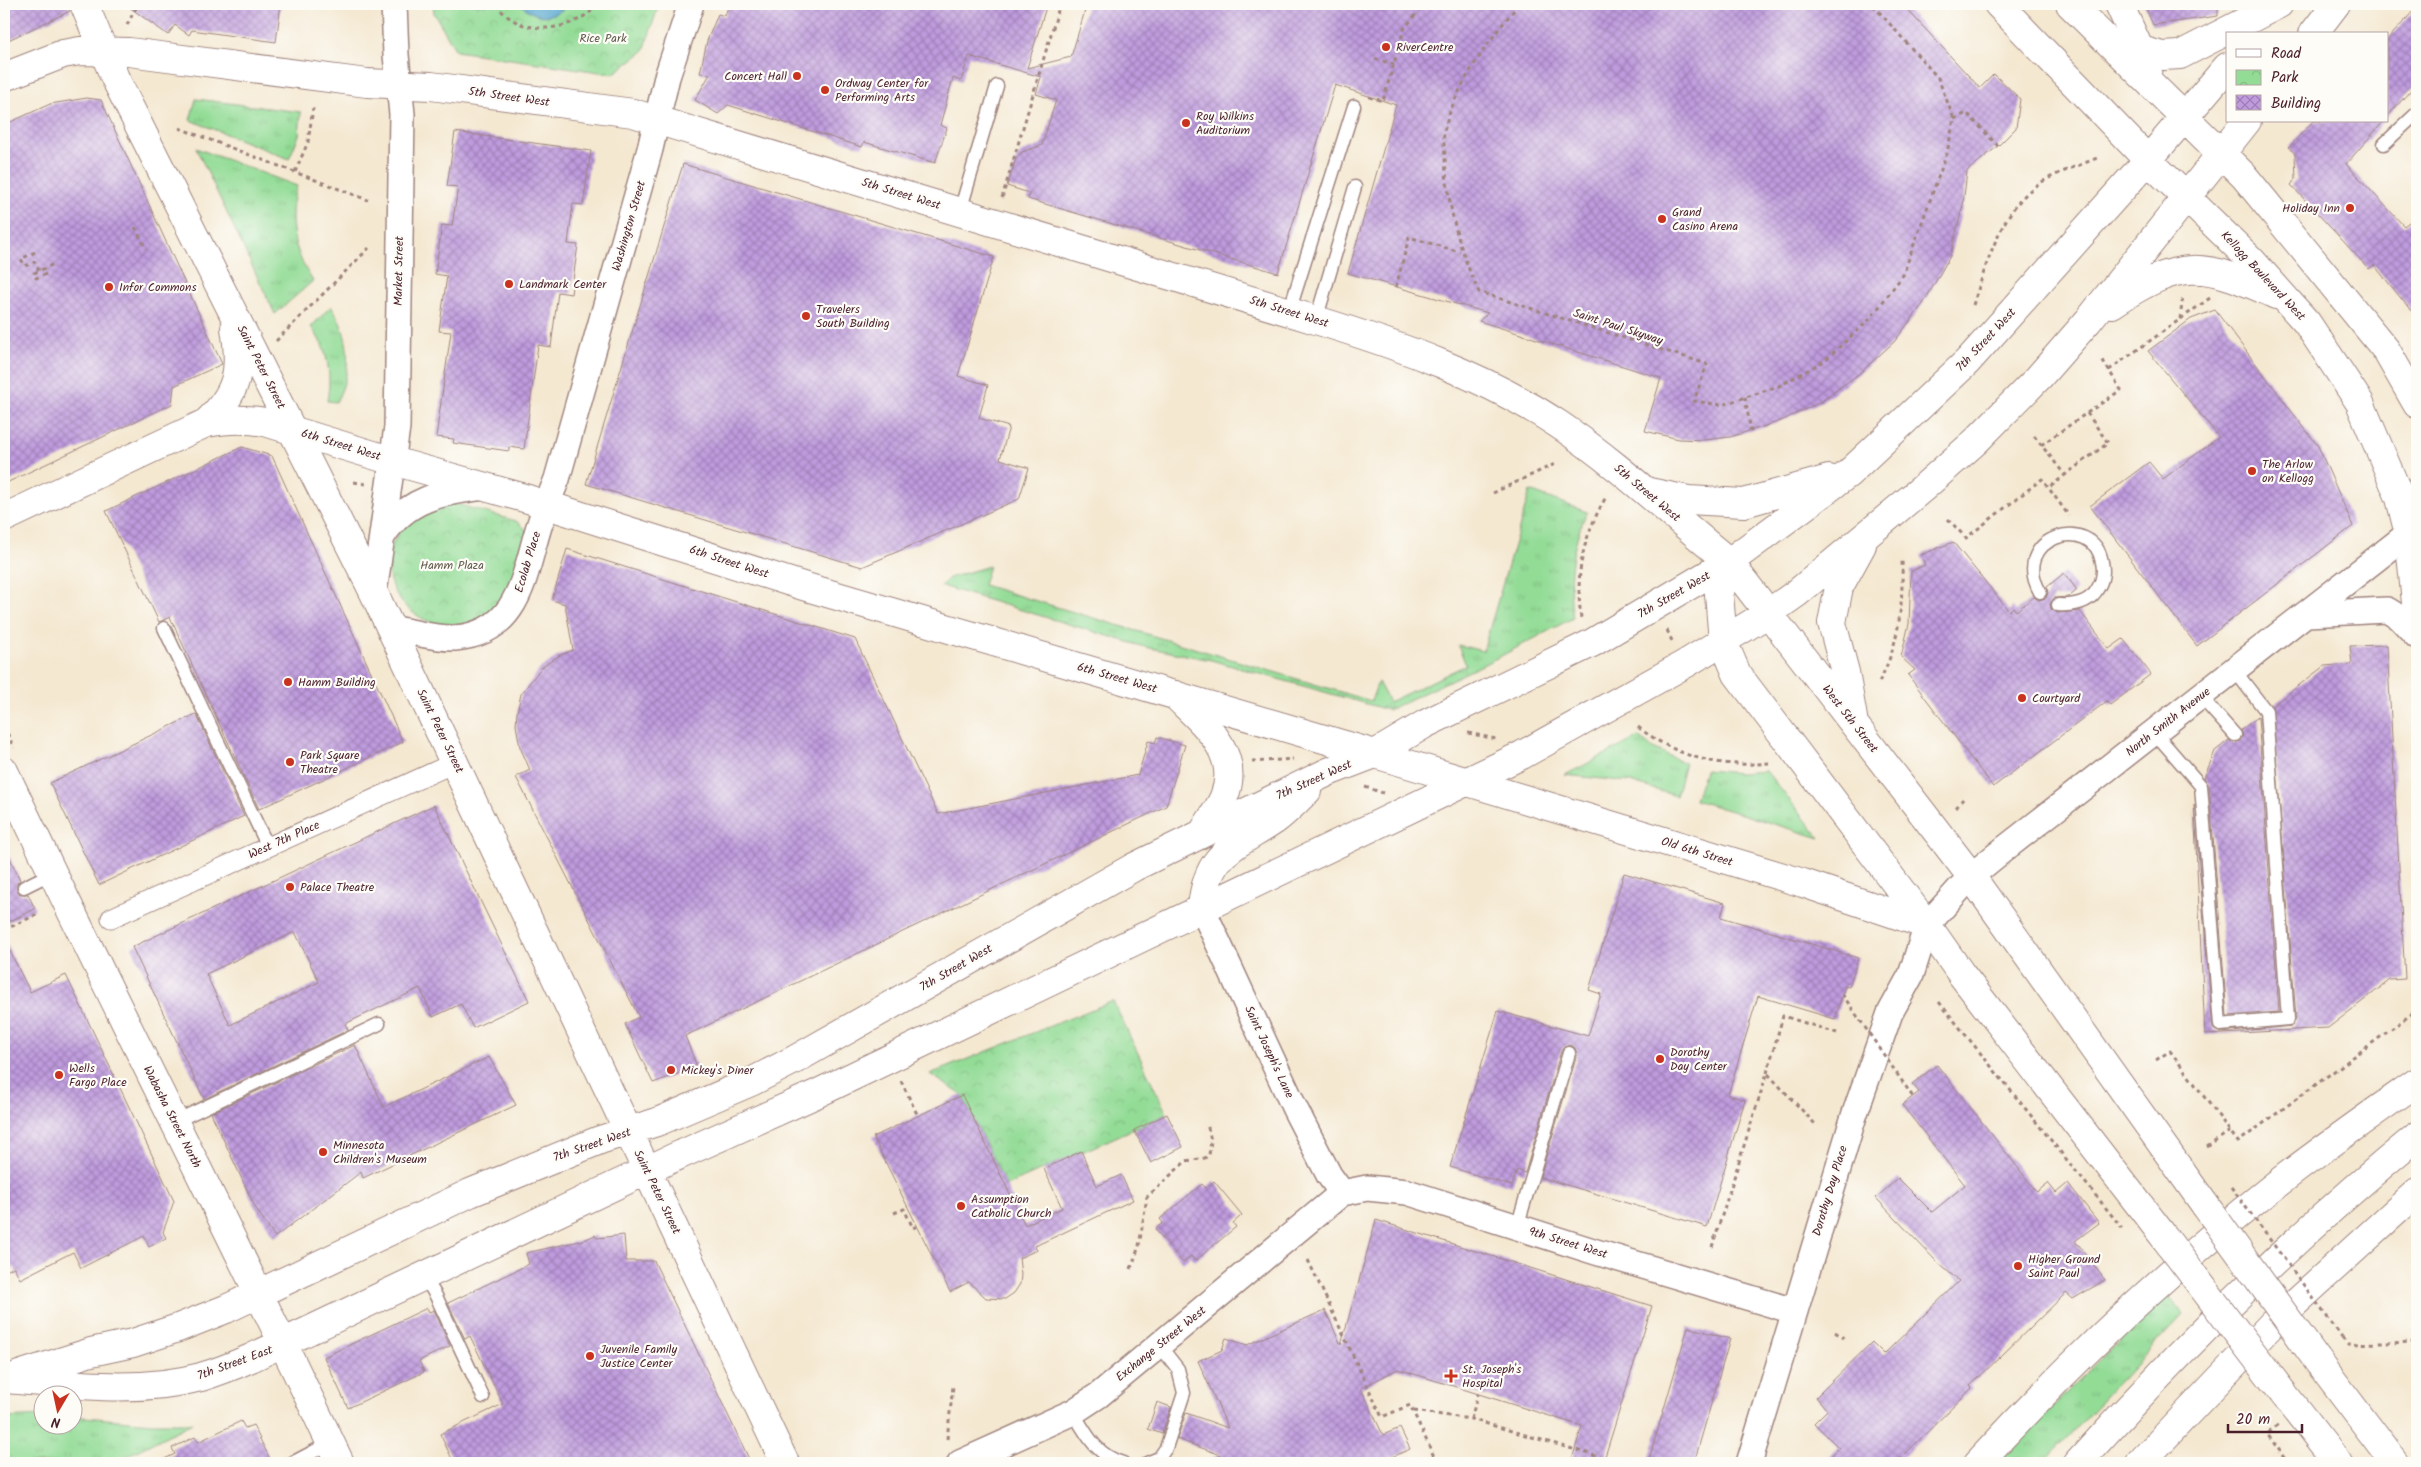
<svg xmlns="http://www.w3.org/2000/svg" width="2421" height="1467" viewBox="0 0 2421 1467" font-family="Kalam,sans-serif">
<defs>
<pattern id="grass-tufts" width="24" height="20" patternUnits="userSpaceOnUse" patternTransform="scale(1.25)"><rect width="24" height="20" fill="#93dc96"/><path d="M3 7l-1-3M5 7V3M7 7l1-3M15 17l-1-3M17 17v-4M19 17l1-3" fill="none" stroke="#80bc81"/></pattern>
<pattern id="park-crowns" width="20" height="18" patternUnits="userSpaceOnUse" patternTransform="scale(1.25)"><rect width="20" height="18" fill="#93dc96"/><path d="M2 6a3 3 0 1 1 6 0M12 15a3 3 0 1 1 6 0" fill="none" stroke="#80bc81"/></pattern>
<pattern id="building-cross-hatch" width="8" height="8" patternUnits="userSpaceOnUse" patternTransform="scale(1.25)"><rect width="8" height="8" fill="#bf9bde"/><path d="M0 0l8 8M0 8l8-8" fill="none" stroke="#9d7eb4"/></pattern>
</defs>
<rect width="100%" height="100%" fill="#fdfcf7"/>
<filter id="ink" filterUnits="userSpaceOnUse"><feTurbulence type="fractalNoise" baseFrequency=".02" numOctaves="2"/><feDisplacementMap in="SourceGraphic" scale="10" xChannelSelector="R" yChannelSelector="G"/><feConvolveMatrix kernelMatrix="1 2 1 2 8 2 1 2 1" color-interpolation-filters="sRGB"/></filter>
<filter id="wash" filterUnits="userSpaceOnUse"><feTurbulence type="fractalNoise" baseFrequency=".0096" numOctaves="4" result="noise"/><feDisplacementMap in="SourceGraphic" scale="20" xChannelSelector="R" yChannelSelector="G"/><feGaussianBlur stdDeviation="1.12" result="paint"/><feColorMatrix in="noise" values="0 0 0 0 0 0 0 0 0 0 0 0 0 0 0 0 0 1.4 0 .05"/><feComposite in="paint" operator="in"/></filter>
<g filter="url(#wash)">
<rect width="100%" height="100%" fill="#f4e8d1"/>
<path fill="url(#grass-tufts)" stroke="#6e7e60" d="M196 99 301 112 299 135 289 159 190 120Z
M196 148 297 186C286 218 294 254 313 281L275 314Z
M331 306C351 336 353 371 336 402L327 401C332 373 328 349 311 327Z
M1530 491 1587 512C1571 545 1567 582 1573 618L1501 656 1388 710 1211 660 1145 647 941 586 949 578 989 566 983 585 1371 701 1378 682 1389 702 1466 665 1458 645 1483 651Z
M1639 737 1651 747 1685 763 1676 796 1630 782 1565 775Z
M1705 770 1741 773 1766 771 1820 838 1695 800Z
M2168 1296 2183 1315 2043 1463H1997L2105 1354Z
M42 1416V1424H72L73 1416 152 1423H192L113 1463H4V1418Z"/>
<path fill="url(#park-crowns)" stroke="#6e7e60" d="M433 4H659L644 51 613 74 456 51 434 13Z
M453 503 516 521 527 530C519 556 515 591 494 610 442 658 357 591 399 533 403 528 408 519 413 516 425 510 440 507 453 503Z
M1113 1001 1167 1114 1006 1186 962 1095 930 1074Z"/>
<path fill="#52a6ce" stroke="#4e627c" d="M521 4H568C555 20 533 19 521 4Z"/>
<g id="blocks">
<path fill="url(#building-cross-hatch)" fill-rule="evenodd" d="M4 4H69L70 11 4 42Z
M125 4H281L276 42 192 30 189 35 175 25 168 35Z
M729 4H1047L1027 68 1071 57 1087 4H1902L1980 88 1994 74 2020 99 2016 128 1998 146 1967 171 1963 205 1950 256 1923 304 1894 342 1861 372 1822 401 1781 421 1730 437 1704 440 1679 439 1645 431 1661 378 1479 321 1488 313 1348 273 1396 105 1335 85 1278 273 1028 199 1029 193 1007 186 1016 159 1022 152 1042 145 1056 100 1036 94 1041 77 969 56 961 81 953 78 940 125 947 128 935 163 864 142 862 147 728 105 718 114 695 100 710 74 700 73 707 41 718 14 725 16Z
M2144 4H2218V16L2153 25Z
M2417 7V83L2387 117V40Z
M87 98 101 100 222 364 174 386 172 404 4 484V125L50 104Z
M2313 121H2384L2346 164 2404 226 2417 216V318L2374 265 2369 269 2291 185 2296 179 2295 154 2289 147Z
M455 132 591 151 583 205 573 204 568 244 578 245 571 294 558 292 551 347 538 345 524 449 509 447V451L453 443 454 439 436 437 451 332 439 331 447 276 435 274 442 225 452 226 458 187 447 186Z
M683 164 994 257 958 376 988 385 979 418 1009 427 1000 459 1029 468 1019 499 862 567 586 484Z
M2215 310 2318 446 2353 526 2197 646 2090 506 2149 462 2163 479 2219 437 2148 351 2191 319Z
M242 447 272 456 403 742 259 809 170 617 159 622 106 511Z
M1953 542 2009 611 2013 607 2016 611 2034 597 2039 600 2046 598 2048 593 2047 587 2064 573 2077 590 2069 597 2054 598 2050 604 2051 609 2058 613 2080 611 2109 649 2123 639 2151 674 2110 705 2107 701 1993 787 1908 675 1915 670 1901 657 1909 624 1911 571 1925 565 1921 555Z
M567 549 855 639 938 814 1138 775 1148 741 1155 743 1157 737 1185 745 1166 806 685 1036 697 1067 653 1083 625 1024 639 1017 516 777 530 770 520 747 516 725 517 713 521 694 541 668 558 656 573 650 565 604 552 600Z
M2387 645 2405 979 2390 980 2328 1028 2205 1035 2194 804 2213 1029 2221 1033 2292 1026 2296 1018 2272 706 2324 666 2352 664 2350 646Z
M196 714 244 816 99 885 50 783Z
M2258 717 2279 1012 2227 1016 2209 785 2204 778 2215 751 2229 740 2233 743 2240 741 2243 737 2241 730Z
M434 805 529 1001 473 1028 461 1004 433 1017 420 988 345 1024 348 1030 204 1099 132 947ZM295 932 319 982 230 1025 206 974Z
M4 845 20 880 17 883V890L20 894H28L35 909 4 924Z
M1624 873 1725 903 1721 917 1858 958 1849 987 1845 986 1835 1019 1758 996 1728 1095 1745 1100 1707 1227 1540 1177 1577 1055 1575 1048 1571 1045 1564 1047 1561 1051 1525 1173 1517 1170 1512 1186 1450 1167 1498 1011 1588 1036 1601 994 1589 990Z
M4 939 30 992 66 975 174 1201 163 1232 166 1238 149 1247 144 1236 81 1268 73 1252 20 1279 14 1267 4 1272Z
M355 1045 384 1107 489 1057 516 1105 363 1178 361 1172 275 1237 255 1207 211 1113Z
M1937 1065 2037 1192 2048 1183 2056 1193 2068 1183 2099 1223 2075 1241 2105 1280 2073 1299 2066 1293 1970 1386 1972 1388 1896 1463H1824L1839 1448 1814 1423 1827 1410 1816 1397 1872 1342 1884 1354 1959 1281 1937 1262 1876 1198 1898 1178 1932 1212 1965 1185 1902 1105 1919 1092 1912 1084Z
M962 1095 1025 1225 1062 1208 1044 1169 1081 1151 1097 1186 1121 1175 1133 1200 1035 1246 1037 1250 1019 1258 1021 1275 1020 1284 1014 1293 1005 1299 986 1298 969 1282 950 1292 873 1137Z
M1167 1114 1183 1147 1151 1163 1134 1130Z
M1214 1181 1242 1215 1233 1223 1236 1227 1195 1261 1191 1256 1183 1263 1155 1229 1163 1223 1160 1219 1202 1184 1206 1188Z
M1376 1220 1652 1306 1603 1463H1571L1582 1426 1398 1369 1361 1388 1383 1435 1400 1428 1410 1449 1379 1463H1203L1221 1455 1177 1439 1186 1413 1228 1428 1198 1361 1222 1350 1226 1338 1247 1345 1325 1310 1341 1345Z
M595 1235 597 1238 624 1235 626 1261H654L751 1463H454L440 1434 503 1404 470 1336 465 1339 448 1303 529 1264 526 1253 584 1240Z
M427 1308 429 1312 434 1310 450 1346 419 1361 424 1372 348 1408 324 1357Z
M1688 1327 1730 1339 1694 1463H1648Z
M1157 1402 1171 1407 1162 1434 1148 1429Z
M241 1421 245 1428 253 1425 272 1463H156L175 1454 172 1448 195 1437 198 1442Z"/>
</g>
</g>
<g filter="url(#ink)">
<use href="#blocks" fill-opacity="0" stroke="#9f847e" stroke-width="1"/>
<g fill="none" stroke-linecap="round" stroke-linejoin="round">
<defs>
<path id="service" d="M2384 144 2417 113
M960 211 997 86
M1289 312 1354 106
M1316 320 1355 187
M2040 592C2009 537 2093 512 2102 562 2104 571 2103 580 2098 588 2090 603 2074 606 2058 605
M164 628 268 847
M2201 697 2235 735
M2155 733 2201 786 2220 1025 2288 1019 2266 711 2235 671
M24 887 52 873
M174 1122 379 1024
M1517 1227 1569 1053
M424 1276 436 1296 483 1397
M1073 1412C1086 1434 1097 1456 1123 1463
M292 1463 330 1443
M1147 1463 1159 1458 1166 1448 1184 1393 1178 1369 1160 1346"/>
<path id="pedestrian" d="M111 918 456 762"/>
<path id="minor" d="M382 537C407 497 442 493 485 487
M374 593 397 427 402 114 396 55 394 4
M2307 614 2387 610 2400 618 2417 636
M390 628C411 631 434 639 455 638 517 633 523 581 537 533 542 515 550 497 557 479L650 149 667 77 691 4
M1202 908 1295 1109 1329 1175 1342 1193
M960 1463 1073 1412 1099 1395 1342 1193 1367 1188 1407 1192 1596 1252 1794 1311
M1749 1463 1854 1116 1890 1013 1911 975 1927 925 1971 876 2003 850 2417 527"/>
<path id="tertiary" d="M2119 4 2148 68
M4 77 63 54 80 51 129 52 367 83 431 86 633 113 1316 320C1400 346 1484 375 1558 424 1620 465 1672 516 1729 562
M4 518 206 423C227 419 244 418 265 422L393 461 528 499 803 586 1375 754"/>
<path id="secondary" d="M84 4 115 78 374 593 785 1463
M1998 4 2148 160 2251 260 2307 323 2360 403 2400 498 2409 534 2417 613
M2070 4 2244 176 2386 350 2417 404
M2313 34 2336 4
M2110 42 2163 56 2180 55 2279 4
M2112 304C2181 258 2203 262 2276 295
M206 423C238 393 242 371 235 328
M1649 492 1688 500 1744 503 1829 479
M1729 562 1719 594 1723 641 1737 674 1927 925
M1729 562 1971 876
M1175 695C1202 722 1242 753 1224 797 1219 809 1210 820 1204 831
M1853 718 1845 672 1832 623 1839 587 1862 545
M1375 754 1803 883 1927 925
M4 771C113 1003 231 1231 340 1463
M1202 908C1207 851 1234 848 1275 820 1286 812 1296 801 1307 791
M19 1375 91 1352 133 1343 178 1328 226 1309 470 1193 600 1140 657 1122 753 1081 794 1060 1134 867 1328 772 1375 754 1425 724 1592 643 1729 562 1848 474 1968 361 2148 160 2227 67
M6 1379C71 1384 137 1394 201 1377 218 1372 235 1365 251 1358L673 1158 816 1094 1522 755 1685 664 1767 614 1797 593 1923 488 1976 441 2039 377 2088 321 2247 121"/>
<path id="motorway" d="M1971 876 2205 1205
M1927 925 1962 975 2165 1238
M2317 1360 2395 1463
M2283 1393 2338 1463
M1978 1463C2069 1364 2167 1270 2273 1187 2320 1150 2369 1116 2417 1082
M2078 1463C2183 1346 2295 1236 2417 1136
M2140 1463 2273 1323 2417 1192"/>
</defs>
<use href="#service" stroke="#9f847e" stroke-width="15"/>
<use href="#pedestrian" stroke="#9f847e" stroke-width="21"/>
<use href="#minor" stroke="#9f847e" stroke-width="28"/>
<use href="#tertiary" stroke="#9f847e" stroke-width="30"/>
<use href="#secondary" stroke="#9f847e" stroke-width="30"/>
<use href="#motorway" stroke="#9f847e" stroke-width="30"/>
<path stroke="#9f847e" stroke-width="3" stroke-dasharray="4 4" stroke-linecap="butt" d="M496 4C520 39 572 33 599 4
M1519 4C1491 37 1453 89 1444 132 1443 140 1445 151 1445 159 1448 207 1458 248 1479 292L1707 364 1694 401 1722 405 1779 386 1824 361 1870 319 1903 275 1947 153 1954 119 1938 78 1872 4
M127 25 138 4
M1375 59 1394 64
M1369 97 1383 101 1404 29 1424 4
M1954 119 1967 113 1998 146
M179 128 368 200
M295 172 308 142 313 108
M1002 198 1060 4
M135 227 146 249
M35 252 21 259 25 266 35 262 39 271
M46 274 36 278 34 273 54 264
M1396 287 1409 237 1460 252
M1973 305C1988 261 2002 202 2047 179 2063 171 2080 165 2097 158
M2180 319 2183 296
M276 341 369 248
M2109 370 2210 298
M1745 397 1751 432
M2087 413 2121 390 2102 359
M2034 436 2065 475 2049 488
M2041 445 2087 413 2108 443 2065 475
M354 482 366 484
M1493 493 1557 463
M1948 519 1966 538 2042 479 2069 516
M1581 618C1575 572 1583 537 1606 497
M1667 630 1672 641
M1879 682C1900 643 1903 603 1902 560
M4 726 14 748
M1638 727C1678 758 1720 768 1769 763
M1468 733 1496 739
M1252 762 1293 759
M1365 787 1383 793
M1956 808 1963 799
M4 930 40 913
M1939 1002 2122 1228
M2156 1060 2170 1051 2238 1142 2417 1010
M1767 1073 1783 1016 1837 1033
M901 1081 918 1116
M2207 1147 2230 1131
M894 1213 904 1209 913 1228 917 1226
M1712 1247 1767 1073 1816 1125
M1308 1260 1382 1417 1410 1405 1437 1463
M1131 1269 1139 1246 1147 1197 1186 1161 1205 1158 1209 1155 1211 1141 1207 1123
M1835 1332 1844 1338
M2342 1337 2348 1344 2417 1342
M1414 1411 1471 1419 1620 1463
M1471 1419 1478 1394
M2278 1426 2267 1434 2289 1463
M947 1439 953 1386"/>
<use href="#service" stroke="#fff" stroke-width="12"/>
<use href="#pedestrian" stroke="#fff" stroke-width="19"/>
<use href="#minor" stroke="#fff" stroke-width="25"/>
<use href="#tertiary" stroke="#fff" stroke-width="28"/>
<use href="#secondary" stroke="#fff" stroke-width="28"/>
<use href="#motorway" stroke="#fff" stroke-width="28"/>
<defs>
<path id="motorway-bridge" d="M2205 1205 2317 1360
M2165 1238 2283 1393"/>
</defs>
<use href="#motorway-bridge" stroke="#9f847e" stroke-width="30" stroke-linecap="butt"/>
<path stroke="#9f847e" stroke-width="3" stroke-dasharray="4 4" stroke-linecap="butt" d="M1842 994 1913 1097
M2231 1187 2342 1337"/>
<use href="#motorway-bridge" stroke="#fff" stroke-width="28"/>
</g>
</g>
<g fill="#c8321e" stroke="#fdfcf7" stroke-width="2">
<circle cx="1386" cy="47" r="5"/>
<circle cx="797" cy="76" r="5"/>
<circle cx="825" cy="90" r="5"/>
<circle cx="1186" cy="123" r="5"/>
<circle cx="2350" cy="208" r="5"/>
<circle cx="1662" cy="219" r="5"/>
<circle cx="509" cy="284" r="5"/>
<circle cx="109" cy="287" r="5"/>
<circle cx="806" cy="316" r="5"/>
<circle cx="2252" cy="471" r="5"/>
<circle cx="288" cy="682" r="5"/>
<circle cx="2022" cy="698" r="5"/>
<circle cx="290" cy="762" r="5"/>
<circle cx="290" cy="887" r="5"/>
<circle cx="1660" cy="1059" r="5"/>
<circle cx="671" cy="1070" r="5"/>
<circle cx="59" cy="1075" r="5"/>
<circle cx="323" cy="1152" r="5"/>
<circle cx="961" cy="1206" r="5"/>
<circle cx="2018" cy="1266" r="5"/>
<circle cx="590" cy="1356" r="5"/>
<path d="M1448.5 1368.5h5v5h5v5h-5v5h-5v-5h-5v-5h5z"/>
</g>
<g text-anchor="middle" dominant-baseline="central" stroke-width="4.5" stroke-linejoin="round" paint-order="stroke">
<g font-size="12" fill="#60584b" stroke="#fdfcf7">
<text x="603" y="38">Rice Park</text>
<text x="452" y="565">Hamm Plaza</text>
</g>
<g font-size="12" fill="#4a1f2b" stroke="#fdfcf7" text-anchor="start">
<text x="1396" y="47">RiverCentre</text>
<text x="787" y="76" text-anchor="end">Concert Hall</text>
<text x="835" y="83">Ordway Center for<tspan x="835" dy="14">Performing Arts</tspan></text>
<text x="1196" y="116">Roy Wilkins<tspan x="1196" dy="14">Auditorium</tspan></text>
<text x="2340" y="208" text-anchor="end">Holiday Inn</text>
<text x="1672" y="212">Grand<tspan x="1672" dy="14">Casino Arena</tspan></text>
<text x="519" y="284">Landmark Center</text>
<text x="119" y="287">Infor Commons</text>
<text x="816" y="309">Travelers<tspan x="816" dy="14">South Building</tspan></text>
<text x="2262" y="464">The Arlow<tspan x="2262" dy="14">on Kellogg</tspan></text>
<text x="298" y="682">Hamm Building</text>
<text x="2032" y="698">Courtyard</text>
<text x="300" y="755">Park Square<tspan x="300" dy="14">Theatre</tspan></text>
<text x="300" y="887">Palace Theatre</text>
<text x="1670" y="1052">Dorothy<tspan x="1670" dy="14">Day Center</tspan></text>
<text x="69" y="1068">Wells<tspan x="69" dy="14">Fargo Place</tspan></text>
<text x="681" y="1070">Mickey's Diner</text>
<text x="333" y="1145">Minnesota<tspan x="333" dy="14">Children's Museum</tspan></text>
<text x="971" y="1199">Assumption<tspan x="971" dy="14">Catholic Church</tspan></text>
<text x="2028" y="1259">Higher Ground<tspan x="2028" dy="14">Saint Paul</tspan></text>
<text x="600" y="1349">Juvenile Family<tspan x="600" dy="14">Justice Center</tspan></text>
<text x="1462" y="1369">St. Joseph's<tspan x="1462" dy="14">Hospital</tspan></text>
</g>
<g font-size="12" fill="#4a1f2b" stroke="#fdfcf7">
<text transform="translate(509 97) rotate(8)">5th Street West</text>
<text transform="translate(901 194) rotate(17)">5th Street West</text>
<text transform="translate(629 226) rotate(-74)">Washington Street</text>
<text transform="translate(399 271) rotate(-89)">Market Street</text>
<text transform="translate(2263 276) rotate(47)">Kellogg Boulevard West</text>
<text transform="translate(1289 312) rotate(17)">5th Street West</text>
<text transform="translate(1618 327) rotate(18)">Saint Paul Skyway</text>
<text transform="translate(1986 340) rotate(-47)">7th Street West</text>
<text transform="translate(261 367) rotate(63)">Saint Peter Street</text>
<text transform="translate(341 445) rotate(17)">6th Street West</text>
<text transform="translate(1647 493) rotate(40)">5th Street West</text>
<text transform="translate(528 562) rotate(-73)">Ecolab Place</text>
<text transform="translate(729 562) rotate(18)">6th Street West</text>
<text transform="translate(1674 595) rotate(-30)">7th Street West</text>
<text transform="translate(1117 678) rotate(16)">6th Street West</text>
<text transform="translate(1850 719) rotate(52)">West 5th Street</text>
<text transform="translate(2168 722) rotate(-38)">North Smith Avenue</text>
<text transform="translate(440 731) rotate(64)">Saint Peter Street</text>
<text transform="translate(1314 780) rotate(-24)">7th Street West</text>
<text transform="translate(284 840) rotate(-24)">West 7th Place</text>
<text transform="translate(1697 852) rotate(17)">Old 6th Street</text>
<text transform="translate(956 968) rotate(-30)">7th Street West</text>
<text transform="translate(1269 1052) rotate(65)">Saint Joseph's Lane</text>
<text transform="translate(172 1117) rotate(63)">Wabasha Street North</text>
<text transform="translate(592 1145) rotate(-19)">7th Street West</text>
<text transform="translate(1830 1191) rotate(-73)">Dorothy Day Place</text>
<text transform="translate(657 1192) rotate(64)">Saint Peter Street</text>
<text transform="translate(1568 1243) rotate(17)">9th Street West</text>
<text transform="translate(1161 1344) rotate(-39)">Exchange Street West</text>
<text transform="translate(235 1363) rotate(-20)">7th Street East</text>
</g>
</g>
<rect width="2421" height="1467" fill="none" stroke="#fdfcf7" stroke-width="20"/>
<rect x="2226" y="32" width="162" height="90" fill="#fdfcf7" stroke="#b5a4a5"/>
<rect x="2236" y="49" width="25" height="8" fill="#ffffff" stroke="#b5a4a5"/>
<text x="2271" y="58" font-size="15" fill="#4a1f2b">Road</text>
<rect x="2236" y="70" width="25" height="15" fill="url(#park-crowns)" stroke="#b5a4a5"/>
<text x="2271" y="82" font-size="15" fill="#4a1f2b">Park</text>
<rect x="2236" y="95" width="25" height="15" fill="url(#building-cross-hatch)" stroke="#b5a4a5"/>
<text x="2271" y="108" font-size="15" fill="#4a1f2b">Building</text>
<g transform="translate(58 1410) rotate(189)"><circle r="24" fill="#fdfcf7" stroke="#b5a4a5"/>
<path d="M0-4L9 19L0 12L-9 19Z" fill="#c8321e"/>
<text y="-8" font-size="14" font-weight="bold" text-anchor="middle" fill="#4a1f2b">N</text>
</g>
<path d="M2228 1424v8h74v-8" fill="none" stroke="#4a1f2b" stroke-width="2.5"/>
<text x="2236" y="1424" font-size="15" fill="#4a1f2b" stroke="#fdfcf7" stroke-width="4" paint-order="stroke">20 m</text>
</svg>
